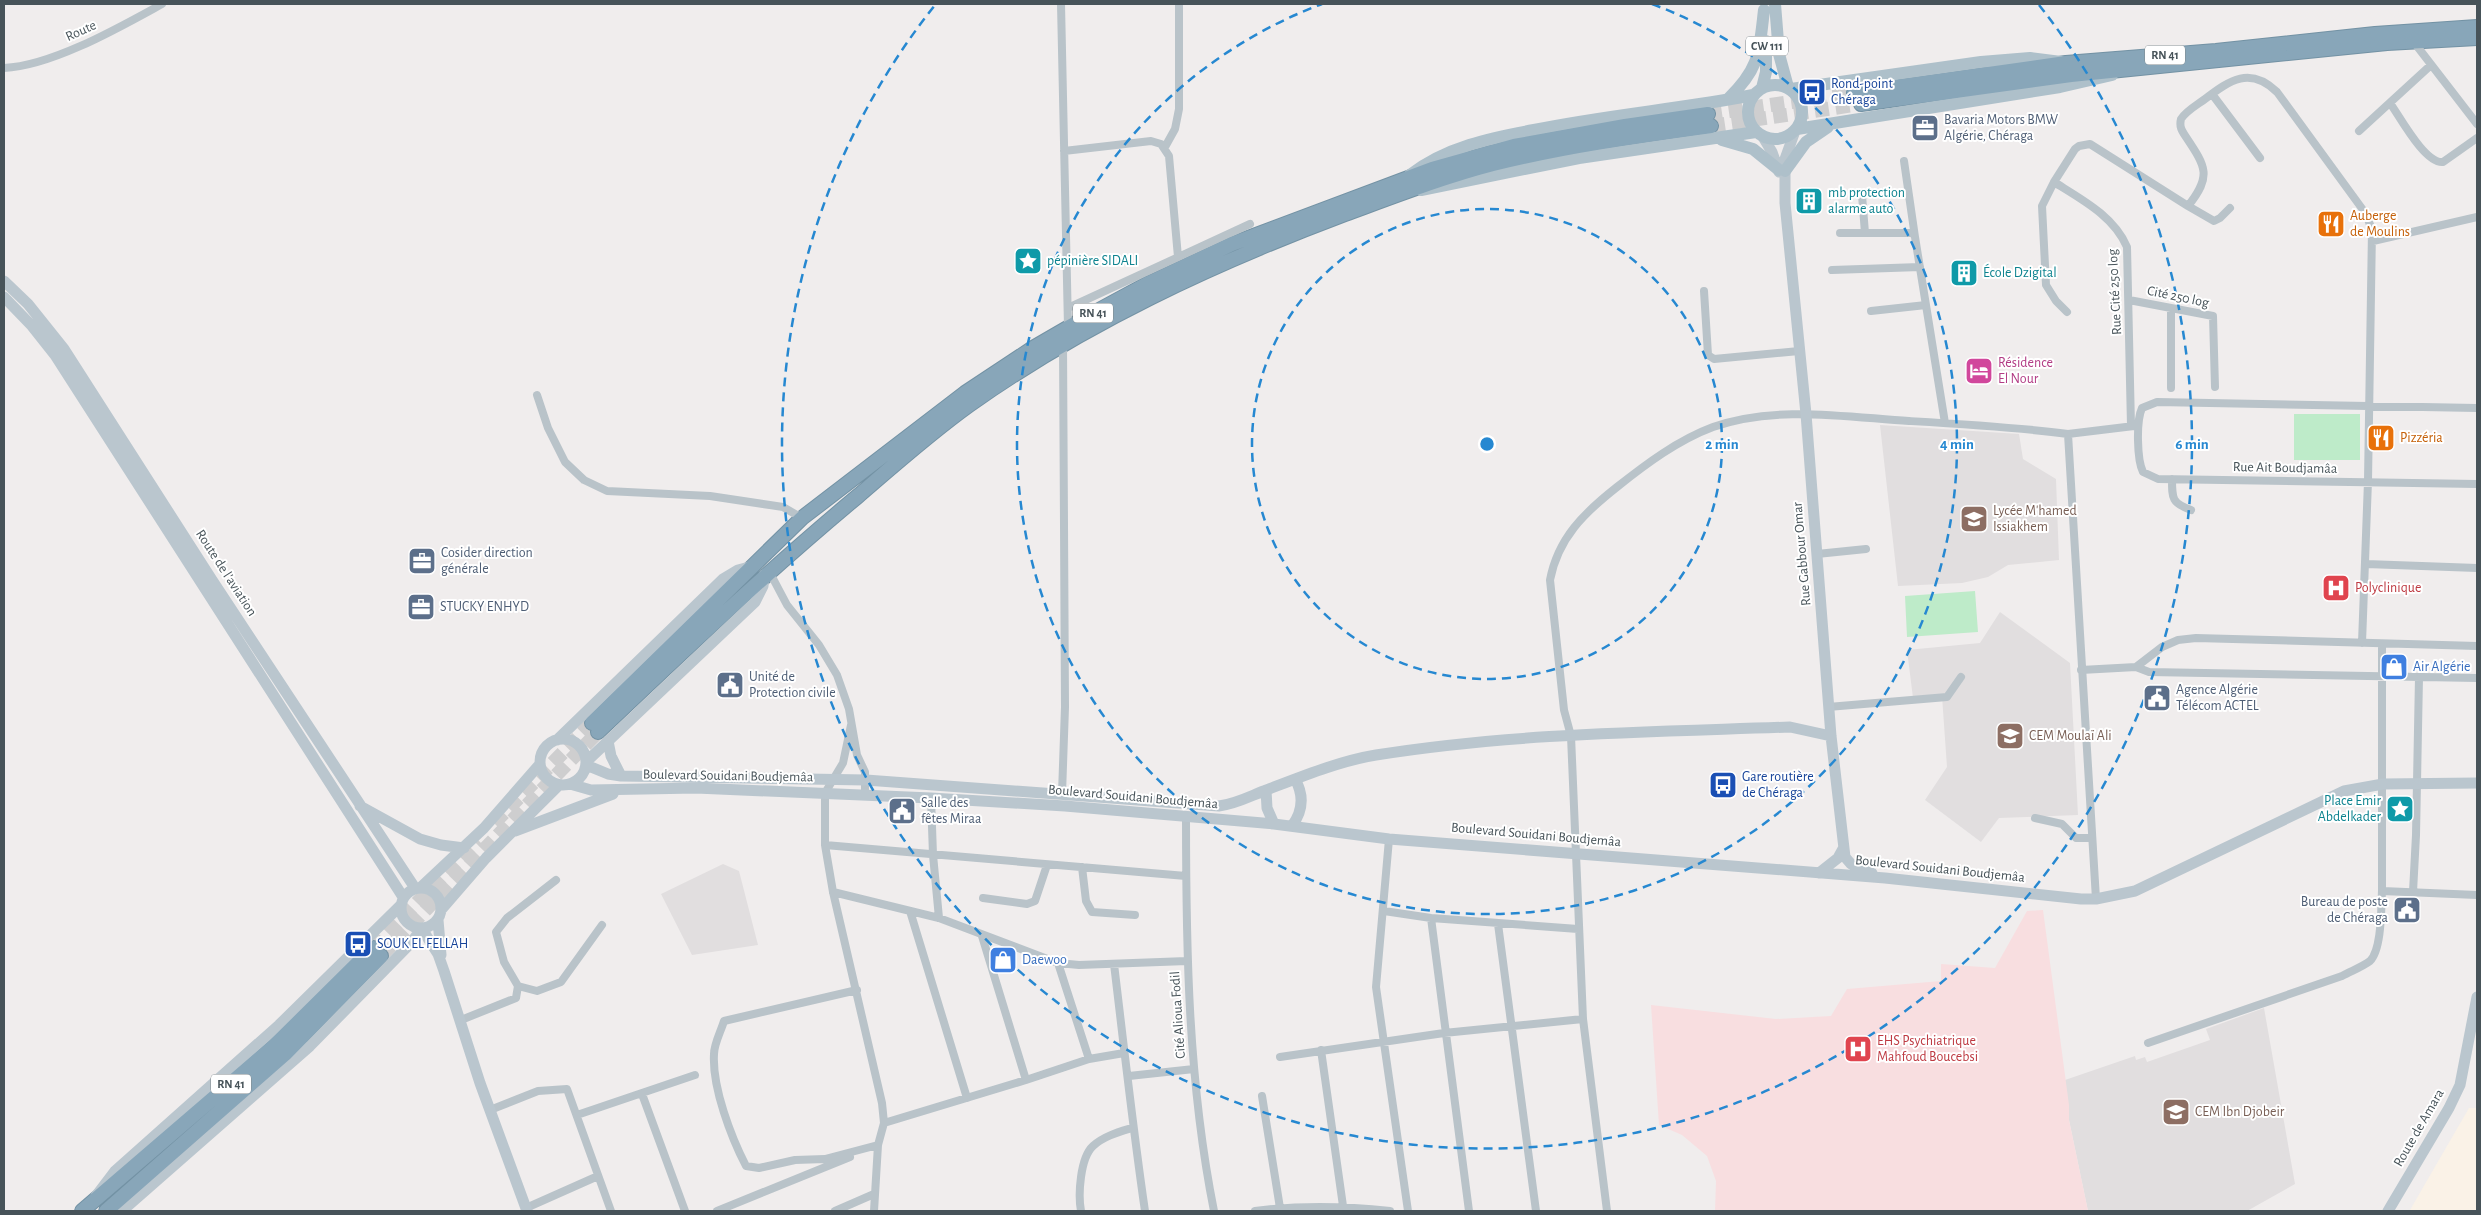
<svg xmlns="http://www.w3.org/2000/svg" width="2481" height="1215" viewBox="0 0 2481 1215" font-family="'Alegreya Sans',sans-serif">
<rect width="100%" height="100%" fill="#f0eded"/>
<path fill="#faf2e7" d="M2469 1108H2477V1211H2412L2410 1210Z"/>
<path fill="#e1dedf" d="M1880 425 2019 434 2023 459 2056 479 2059 560 2008 565 1988 577 1962 583 1898 586Z
M2000 612 2070 663 2078 815 1999 818 1981 842 1925 800 1947 767 1942 696 1913 698 1907 650 1980 643Z
M723 864 739 871 758 945 692 955 661 894Z
M2264 1008 2295 1184 2247 1211H2088L2069 1120 2065 1080 2135 1056 2136 1060 2145 1057 2147 1062 2210 1040 2206 1029Z"/>
<path fill="#f8dee0" d="M2043 910 2069 1105V1120L2088 1211H1715L1716 1181 1707 1156 1682 1135 1659 1125 1651 1005 1776 1019 1831 1016 1847 989 1941 981V964L1995 968 2027 911Z"/>
<path fill="#beebc9" d="M2294 414H2360V460H2294Z
M1975 591 1978 632 1907 637 1905 596Z"/>
<g fill="none" stroke-linecap="round" stroke-linejoin="round">
<path stroke="#cececf" stroke-width="14" stroke-dasharray="14 7" stroke-linecap="butt" d="M1708 114 1854 93
M1711 126 1861 104
M494 823 592 723
M373 948 478 840
M381 956 598 732"/>
<defs>
<path id="highway" d="M1854 93 2066 63 2216 51 2375 34 2477 27
M1861 104 2071 75 2387 43 2477 38
M592 723 802 518 965 393 1033 348 1090 315 1149 283 1232 244 1432 169 1514 146 1625 126 1708 114
M598 732C683 651 768 571 858 496 894 465 930 433 969 405 1085 323 1212 264 1345 214 1394 196 1443 177 1493 164 1565 146 1638 136 1711 126
M82 1211 274 1046 373 948
M106 1211 285 1054 381 956"/>
</defs>
<use href="#highway" stroke="#7392a4" stroke-width="16"/>
<path stroke="#b9c3c9" stroke-width="8" d="M1061 4 1068 327
M2413 41 2477 124
M4 68C52 66 120 27 162 4
M2212 94 2260 158
M2390 103C2400 117 2425 164 2443 162L2477 138
M2359 131 2431 65
M1165 147 1175 129 1179 109V4
M1064 151 1151 141 1161 144 1169 156 1178 257
M1904 161 1915 237
M2054 182 2042 206 2046 285 2056 301 2067 312
M1862 195 1865 233
M2188 206 2214 221 2220 218 2230 208
M1840 233H1913L1915 237 1945 423
M2373 241 2477 217
M1832 270 1920 267
M1704 291 1708 355 1714 359 1799 351
M2129 300 2213 316 2215 387
M1068 308 1250 224
M1871 311 1926 305
M2171 388V308
M537 395 548 428 565 462 584 480 607 491 710 496 783 507 802 518
M2477 408 2157 402 2142 408C2136 421 2137 460 2143 472L2158 479 2477 484
M2131 426 2127 247C2114 216 2081 199 2054 182L2075 149 2079 146 2090 144 2188 206C2212 176 2206 167 2186 137 2182 131 2179 127 2181 119 2186 111 2197 105 2205 99 2230 80 2250 66 2277 92L2366 214 2372 230 2368 481 2362 643
M2068 434 2134 426
M2172 479C2172 499 2172 503 2191 510
M1817 554 1866 549
M2366 564 2477 568
M769 571 787 605 819 645 837 675 849 709 857 755 865 772V795
M2136 667 2149 672 2477 678
M2081 670 2136 667 2162 647 2178 640 2196 638 2477 646
M1828 707 1947 697 1961 677
M851 725 843 763 825 793V845L833 892 882 1103 884 1123 878 1145 874 1211
M1062 794 1065 707 1063 344
M931 798 933 855 939 918
M1186 816C1186 948 1188 1081 1214 1211
M2035 818 2062 824 2076 838H2092
M1389 839 1376 987 1408 1211
M825 845 1186 876
M1082 867 1086 901 1092 912 1135 915
M2382 891 2477 895
M833 892 939 918 1058 963 1079 965 1187 961
M2413 892 2416 835 2419 677
M983 898 1027 904 1035 901 1047 865
M910 911 967 1098
M1384 911 1431 918 1578 929
M1431 918 1469 1211
M1498 924 1536 1211
M982 936 1026 1080
M1058 963 1089 1059
M1114 964C1124 1047 1133 1129 1145 1211
M518 986 537 991 561 982 602 925
M857 990 724 1021C721 1031 714 1044 714 1054 712 1087 731 1137 746 1166L759 1168 795 1160 825 1159 878 1145
M461 1020 516 998 518 986 504 962 496 932 507 918 556 880
M2148 1043 2342 976C2351 971 2362 967 2370 961 2382 949 2381 908 2382 891V644
M1321 1050 1343 1206
M1280 1057 1444 1033 1583 1019
M1129 1076 1194 1069
M642 1094 685 1211
M1262 1096 1280 1208
M490 1110 538 1091 567 1089 611 1211
M577 1115 695 1075
M884 1123 1026 1080 1089 1059 1124 1053
M526 1208 598 1176
M717 1211 850 1157
M835 1211 874 1194
M1081 1211C1078 1195 1080 1158 1093 1146 1104 1136 1119 1132 1132 1128
M1255 1211C1301 1205 1345 1206 1390 1211
M1607 1211 1583 1019 1571 736 1564 710 1550 580C1558 538 1584 513 1617 487 1646 464 1678 440 1713 427 1775 405 1846 417 1909 421 1962 424 2016 427 2068 434L2096 899"/>
<path stroke="#bac6ce" stroke-width="11" d="M1795 131 1785 159V203L1806 414 1831 736 1845 857 1851 864 1872 873
M1763 137 1772 152 1779 172
M4 281 28 304 64 349 212 580 415 888
M4 297 32 326 55 355 403 897
M540 762a23 23 0 1 1 46 0a23 23 0 1 1-46 0Z
M557 740 723 579 738 570 753 566
M608 741 611 756 621 776
M586 762 755 602 763 586 764 575
M586 765 608 774 621 776 866 780 1219 806C1237 804 1252 795 1269 789 1303 776 1340 761 1376 755 1513 733 1652 732 1790 727L1831 736
M570 784 591 790 696 788 931 798 1065 806 1274 824 1389 839 1885 878 2081 899H2096L2135 891 2344 791 2383 784 2477 783
M1266 790 1267 808 1274 824
M360 806 420 839 441 845 464 848
M1292 826C1303 811 1304 795 1295 779
M515 831 613 794
M1819 873 1838 858 1843 849
M401 908a20 20 0 1 1 40 0a20 20 0 1 1-40 0Z
M420 888 484 828 540 764
M441 910 486 858 559 785
M438 920 441 955
M422 929 438 954 444 971 480 1083 527 1211
M96 1196 115 1171 279 1025 400 906
M122 1211 310 1046 412 942 421 929
M2388 1211 2449 1108 2460 1085 2477 997"/>
<path stroke="#aec0ca" stroke-width="12" d="M1775 4 1779 54 1788 87
M1748 112a27 27 0 1 1 54 0a27 27 0 1 1-54 0Z
M1762 88 1766 72V41
M1791 89 1981 62 2030 58 2061 62
M1728 99C1760 68 1759 53 1764 10
M1797 129 2060 87 2112 75
M1722 140 1753 149 1779 170
M1785 171 1806 142 1828 127
M1410 175C1446 147 1491 138 1534 130 1607 115 1681 109 1753 95
M1421 190 1579 158 1756 132"/>
<use href="#highway" stroke="#88a6b9" stroke-width="14"/>
</g>
<g fill="none" stroke="#2688d1" stroke-width="2.5" stroke-dasharray="9 6">
<circle cx="1487" cy="444" r="235"/>
<path d="M1652 4A470 470 0 1 1 1322 4"/>
<path d="M2039 5A705 705 0 1 1 935 5"/>
</g>
<defs>
<symbol id="bus-square" viewBox="-11 -11 22 22"><rect x="-9" y="-9" width="18" height="18" rx="4" fill="#1a4fb4" stroke="#fff"/><path d="M-5-6H5V4H4V6H2V4H-2V6H-4V4H-5ZM-3.5-4V0h7V-4ZM-3.5 1.2v1.5H-2V1.2ZM2 1.2v1.5H3.5V1.2Z" fill="#fff"/></symbol>
<symbol id="office-square" viewBox="-11 -11 22 22"><rect x="-9" y="-9" width="18" height="18" rx="4" fill="#5c6f8a" stroke="#fff"/><path d="M-6-3h4V-5.5h4V-3h4V5H-6ZM-1-4.5V-3h2v-1.5ZM-6 0V1H6V0Z" fill="#fff"/></symbol>
<symbol id="building-square" viewBox="-11 -11 22 22"><rect x="-9" y="-9" width="18" height="18" rx="4" fill="#0f9aa8" stroke="#fff"/><path d="M-4-6H4V6H1V3H-1V6H-4ZM-2.5-4.3h1.7v1.8h-1.7ZM.8-4.3h1.7v1.8H.8ZM-2.5-1h1.7V.8h-1.7ZM.8-1h1.7V.8H.8Z" fill="#fff"/></symbol>
<symbol id="restaurant-square" viewBox="-11 -11 22 22"><rect x="-9" y="-9" width="18" height="18" rx="4" fill="#e8710a" stroke="#fff"/><path d="M-5-6h1v4h1v-4h1v4h1v-4h1v5L-1.5 .5V6h-2V.5L-5-1ZM5-6V6H3V1.5H1.5Q1.5-4 5-6Z" fill="#fff"/></symbol>
<symbol id="sight-square" viewBox="-11 -11 22 22"><rect x="-9" y="-9" width="18" height="18" rx="4" fill="#0f9aa8" stroke="#fff"/><path d="M0-6L1.8-2.2L6-1.7L2.9 1.2L3.7 5.4L0 3.3L-3.7 5.4L-2.9 1.2L-6-1.7L-1.8-2.2Z" fill="#fff"/></symbol>
<symbol id="hotel-square" viewBox="-11 -11 22 22"><rect x="-9" y="-9" width="18" height="18" rx="4" fill="#d1479c" stroke="#fff"/><path d="M-6-4.5h1.5V1H6V5H4.5V3h-9V5H-6ZM-4 0a1.8 1.8 0 1 1 3.6 0ZM.5 0V-2.5h3Q6-2.5 6 0Z" fill="#fff"/></symbol>
<symbol id="school-square" viewBox="-11 -11 22 22"><rect x="-9" y="-9" width="18" height="18" rx="4" fill="#8d6e63" stroke="#fff"/><path d="M0-5L7-2L0 1L-7-2ZM-4 1L0 2.5L4 1V4Q0 6-4 4Z" fill="#fff"/></symbol>
<symbol id="hospital-square" viewBox="-11 -11 22 22"><rect x="-9" y="-9" width="18" height="18" rx="4" fill="#e0444e" stroke="#fff"/><path d="M-5-5h3v3.5h4V-5h3V5h-3V1.5h-4V5h-3Z" fill="#fff"/></symbol>
<symbol id="shop-square" viewBox="-11 -11 22 22"><rect x="-9" y="-9" width="18" height="18" rx="4" fill="#3f7fe0" stroke="#fff"/><path d="M-5-2.5h2.3a2.7 3.5 0 0 1 5.4 0H5L5.5 6h-11ZM-1.5-2.5h3a1.5 2.3 0 0 0-3 0Z" fill="#fff"/></symbol>
<symbol id="civic-square" viewBox="-11 -11 22 22"><rect x="-9" y="-9" width="18" height="18" rx="4" fill="#5c6f8a" stroke="#fff"/><path d="M-.6-6.5H3V-4.5H.6V-3L4-1V1h2V6H-6V1h2V-1L-.6-3ZM-1.2 2.5V6h2.4V2.5Z" fill="#fff"/></symbol>
</defs>
<g fill-rule="evenodd">
<use href="#bus-square" x="1796" y="76" width="32" height="32"/>
<use href="#office-square" x="1909" y="112" width="32" height="32"/>
<use href="#building-square" x="1793" y="185" width="32" height="32"/>
<use href="#restaurant-square" x="2315" y="208" width="32" height="32"/>
<use href="#sight-square" x="1012" y="245" width="32" height="32"/>
<use href="#building-square" x="1948" y="257" width="32" height="32"/>
<use href="#hotel-square" x="1963" y="355" width="32" height="32"/>
<use href="#restaurant-square" x="2365" y="422" width="32" height="32"/>
<use href="#school-square" x="1958" y="503" width="32" height="32"/>
<use href="#office-square" x="406" y="545" width="32" height="32"/>
<use href="#hospital-square" x="2320" y="572" width="32" height="32"/>
<use href="#office-square" x="405" y="591" width="32" height="32"/>
<use href="#shop-square" x="2378" y="651" width="32" height="32"/>
<use href="#civic-square" x="714" y="669" width="32" height="32"/>
<use href="#civic-square" x="2141" y="682" width="32" height="32"/>
<use href="#school-square" x="1994" y="720" width="32" height="32"/>
<use href="#bus-square" x="1707" y="769" width="32" height="32"/>
<use href="#sight-square" x="2384" y="793" width="32" height="32"/>
<use href="#civic-square" x="886" y="795" width="32" height="32"/>
<use href="#civic-square" x="2391" y="894" width="32" height="32"/>
<use href="#bus-square" x="342" y="928" width="32" height="32"/>
<use href="#shop-square" x="987" y="944" width="32" height="32"/>
<use href="#hospital-square" x="1842" y="1033" width="32" height="32"/>
<use href="#school-square" x="2160" y="1096" width="32" height="32"/>
</g>
<g text-anchor="middle" dominant-baseline="central" stroke-width="4" stroke-linejoin="round" paint-order="stroke">
<g fill="#fff" stroke="#7e878b" stroke-width="1">
<rect x="1746" y="36.5" width="42" height="19" rx="4"/>
<rect x="2145" y="45.5" width="40" height="19" rx="4"/>
<rect x="1073" y="303.5" width="40" height="19" rx="4"/>
<rect x="211" y="1074.5" width="40" height="19" rx="4"/>
</g>
<g font-size="12" font-weight="bold" fill="#475359">
<text x="1767" y="46">CW 111</text>
<text x="2165" y="55">RN 41</text>
<text x="1093" y="313">RN 41</text>
<text x="231" y="1084">RN 41</text>
</g>
<g font-size="14" fill="#475359" stroke="#fff">
<text transform="translate(81 31) rotate(-24)">Route</text>
<text transform="translate(2115 292) rotate(-93)">Rue Cité 250 log</text>
<text transform="translate(2178 297) rotate(12)">Cité 250 log</text>
<text transform="translate(2285 468) rotate(1)">Rue Ait Boudjamâa</text>
<text transform="translate(1802 554) rotate(-95)">Rue Gabbour Omar</text>
<text transform="translate(226 573) rotate(57)">Route de l'aviation</text>
<text transform="translate(728 776) rotate(1)">Boulevard Souidani Boudjemâa</text>
<text transform="translate(1133 797) rotate(5)">Boulevard Souidani Boudjemâa</text>
<text transform="translate(1536 835) rotate(5)">Boulevard Souidani Boudjemâa</text>
<text transform="translate(1940 869) rotate(6)">Boulevard Souidani Boudjemâa</text>
<text transform="translate(1178 1015) rotate(-94)">Cité Alioua Fodil</text>
<text transform="translate(2419 1128) rotate(-60)">Route de Amara</text>
</g>
<g font-size="14" fill="#164399" stroke="#fff" text-anchor="start">
<text x="1831" y="84">Rond-point<tspan x="1831" dy="16">Chéraga</tspan></text>
<text x="1742" y="777">Gare routière<tspan x="1742" dy="16">de Chéraga</tspan></text>
<text x="377" y="944">SOUK EL FELLAH</text>
</g>
<g font-size="14" fill="#4e5e75" stroke="#fff" text-anchor="start">
<text x="1944" y="120">Bavaria Motors BMW<tspan x="1944" dy="16">Algérie, Chéraga</tspan></text>
<text x="441" y="553">Cosider direction<tspan x="441" dy="16">générale</tspan></text>
<text x="440" y="607">STUCKY ENHYD</text>
<text x="749" y="677">Unité de<tspan x="749" dy="16">Protection civile</tspan></text>
<text x="2176" y="690">Agence Algérie<tspan x="2176" dy="16">Télécom ACTEL</tspan></text>
<text x="921" y="803">Salle des<tspan x="921" dy="16">fêtes Miraa</tspan></text>
<text x="2388" y="902" text-anchor="end">Bureau de poste<tspan x="2388" dy="16">de Chéraga</tspan></text>
</g>
<g font-size="14" fill="#0d838f" stroke="#fff" text-anchor="start">
<text x="1828" y="193">mb protection<tspan x="1828" dy="16">alarme auto</tspan></text>
<text x="1047" y="261">pépinière SIDALI</text>
<text x="1983" y="273">École Dzigital</text>
<text x="2381" y="801" text-anchor="end">Place Emir<tspan x="2381" dy="16">Abdelkader</tspan></text>
</g>
<g font-size="14" fill="#c56008" stroke="#fff" text-anchor="start">
<text x="2350" y="216">Auberge<tspan x="2350" dy="16">de Moulins</tspan></text>
<text x="2400" y="438">Pizzéria</text>
</g>
<g font-size="14" fill="#b23c85" stroke="#fff" text-anchor="start">
<text x="1998" y="363">Résidence<tspan x="1998" dy="16">El Nour</tspan></text>
</g>
<g font-size="14" fill="#785e54" stroke="#fff" text-anchor="start">
<text x="1993" y="511">Lycée M'hamed<tspan x="1993" dy="16">Issiakhem</tspan></text>
<text x="2029" y="736">CEM Moulaï Ali</text>
<text x="2195" y="1112">CEM Ibn Djobeir</text>
</g>
<g font-size="14" fill="#be3a42" stroke="#fff" text-anchor="start">
<text x="2355" y="588">Polyclinique</text>
<text x="1877" y="1041">EHS Psychiatrique<tspan x="1877" dy="16">Mahfoud Boucebsi</tspan></text>
</g>
<g font-size="14" fill="#366cbe" stroke="#fff" text-anchor="start">
<text x="2413" y="667">Air Algérie</text>
<text x="1022" y="960">Daewoo</text>
</g>
</g>
<circle cx="1487" cy="444" r="8" fill="#2688d1" stroke="#fff" stroke-width="2.5"/>
<g font-size="15" text-anchor="middle" font-weight="bold" fill="#2688d1" stroke="#fff" stroke-width="4" stroke-linejoin="round" paint-order="stroke">
<text x="1722" y="449">2 min</text>
<text x="1957" y="449">4 min</text>
<text x="2192" y="449">6 min</text>
</g>
<rect width="2481" height="1215" fill="none" stroke="#475359" stroke-width="10"/>
</svg>
